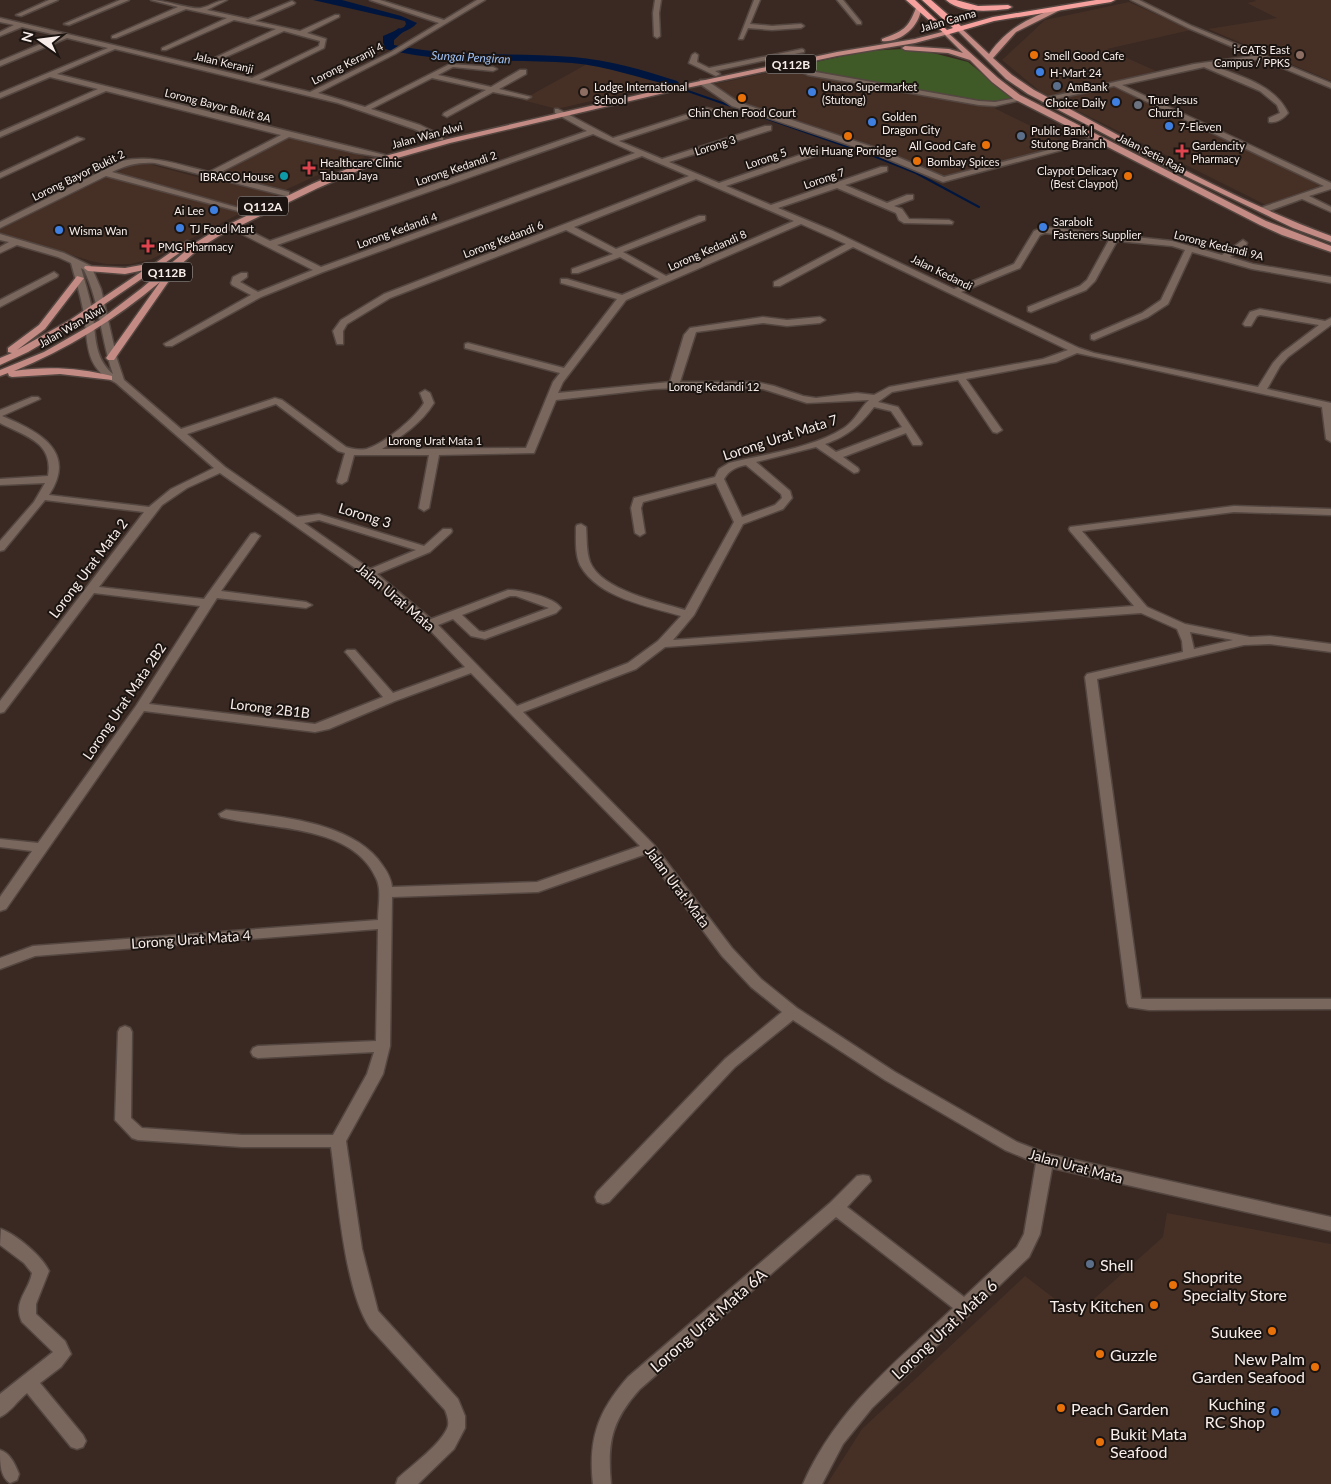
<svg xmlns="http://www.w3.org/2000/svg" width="1331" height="1484" viewBox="0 0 1331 1484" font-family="Lato,sans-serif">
<rect width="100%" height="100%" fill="#392922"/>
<path fill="#463026" d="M1254 0H1331V81L1208 29 1277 18 1247 3 1256 1Z
M1129 2 1191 30 1107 49 1156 71 1108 84 1321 185 1266 205 1042 93 1002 60 1045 20Z
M587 64 636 74 668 83 557 109 522 100Z
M791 68 804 74 992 107 1068 144 937 181 873 152 734 106 701 87Z
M289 138 366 157 342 164 285 190 152 259 131 264H106L91 261 0 233V229L132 165 149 164 208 180Z
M1167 1213 1331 1244V1484H827L862 1429 1025 1276 1076 1315 1163 1237Z"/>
<path fill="#3f5a27" d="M903 49 929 52 968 62 1012 98 998 102H982L813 72 798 66 866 51Z"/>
<path fill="#00163f" d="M313 0H342L401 16 417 23C410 32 398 31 391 42L395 46 389 50 383 43V36L404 27 406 24 405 21Z"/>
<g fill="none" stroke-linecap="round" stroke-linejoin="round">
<path stroke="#00163f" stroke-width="2" d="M685 90 871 155 916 173 979 207"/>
<path fill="#00163f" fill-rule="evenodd" d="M399 28 404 31 394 40V45C454 58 513 52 573 57 609 60 643 70 677 81L679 83 673 86C639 78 607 66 572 63 509 58 447 65 385 49L383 39Z"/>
<defs>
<path id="minor" d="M49 0H58L21 16 16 15Z
M120 0H129L69 25 64 24Z
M151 0C164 0 192 10 201 8 211 6 217 0 227 0L207 10 248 19 292 1 295 3 294 4 255 21 300 31 335 15H339V17L307 33 326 39 324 48 259 80 310 92 391 52 439 23 370 0H380L444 20 477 0H485L395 54 318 93 365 107 450 64 493 67 497 69 493 71 453 67 438 75 491 87 520 70H526V74L499 89 531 97 527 99 493 92 447 117 443 115 444 113 486 90 432 78 371 109 420 125 443 136V140H440L414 129 338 103 115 49 57 74 385 155 381 157 356 153 289 137 217 174 289 192V196H286L155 163C138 162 127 165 112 172L253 212 249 214 106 176 0 228V222L122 161C152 154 180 165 209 172L281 135 106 91 0 137V132L98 89 50 77 0 98V93L108 48 67 38 0 66V61L60 36 22 27 0 36V32L14 25 0 22V18L252 78 319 46 320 41 284 31 210 64 206 62 208 61 276 29 234 20 166 50H162V48L227 18 186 9 116 38H112V36L178 7Z
M655 0H661L659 13 660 36 657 38 654 36 653 13Z
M754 0H760L750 24 772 26 801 24 804 26 801 28 772 30 748 28 743 39H739Z
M837 0H843L861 22V24H857Z
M1131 0H1139L1192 26 1331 83V88L1261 59 1213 66C1240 76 1275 85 1288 113 1283 119 1277 123 1269 122V118L1280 113 1277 105 1260 91 1204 67 1122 85 1331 183V189L1309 196 1331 207V212L1302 199 1266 212H1260V208L1324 186 1114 86 1042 102 1041 100 1045 98 1194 64 1254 56 1188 28Z
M802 49 804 50V52L715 71 720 74 716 76 689 63 692 55 695 53 698 55 697 62 709 68Z
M790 62 810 71 979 101 995 102 1022 97 1026 99 995 106 979 105 808 75 786 64Z
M700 80H706L738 102 879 149 944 177 1099 137 1103 139 943 182 873 153 732 106 700 84Z
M707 108 714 110 619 141 662 159 765 126H771V130L669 162 719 183 817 149H823V153L726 186 771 205 881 167H887V171L845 185 887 203 907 195H913V199L894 206 902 209 909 219 949 220 953 222 952 224 904 223 899 220 896 213 837 188 778 208 833 231 954 289 1014 264 1034 231 1044 227 1172 241 1222 255 1243 240 1247 243 1246 245 1230 257 1253 264 1331 277V283L1252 269 1192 252 1168 304 1148 317 1094 340 1091 339V335L1142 313 1161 300 1185 250 1172 246 1117 241 1095 281 1086 290 1031 312 1028 311V307L1080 286 1087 280 1109 240 1045 233 1040 235 1020 268 961 292 1079 348 1094 353 1258 387 1273 363 1282 353 1319 325 1260 315 1257 316 1251 326H1245L1243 324 1250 312 1260 309 1325 321 1331 318V325L1288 357 1280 366 1267 389 1331 403V442L1326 439 1322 407 1077 353 1056 362 966 379 1002 430 997 433 993 432 958 380 892 392 878 402 898 407 922 443 921 445H913L906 433 843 457 858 468 859 470 858 472 854 473 816 447 756 462 790 491 792 498 783 509 743 524 694 615 673 640 1134 606 1070 531 1069 529 1070 527 1234 506 1331 509V515L1234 512 1082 531 1147 607 1185 624 1250 637 1270 636 1331 644V652L1270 644 1244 645 1097 679 1141 999H1331V1009L1149 1010 1129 1007 1127 1003 1085 677 1087 674 1183 652 1182 641 1177 629 1141 613 665 647 636 669 523 712 654 845 732 948 761 979 797 1008 895 1072 1017 1142 1048 1154 1331 1217V1231L1052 1168 1040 1234 1029 1257 872 1408 843 1444 822 1484H803C836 1409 895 1363 953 1308L836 1217 640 1389C612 1420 607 1442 611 1484H593C588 1439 598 1411 628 1377L830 1203 857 1176 863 1175 869 1176 871 1181 847 1207 964 1297 1017 1247 1024 1234 1036 1163 1005 1150 885 1080 793 1020 735 1067 609 1202 603 1204 597 1202 595 1197 597 1192 725 1059 782 1012 751 987 722 956 646 854 538 892 392 897 390 1046 383 1074 346 1141 362 1249 378 1311 458 1399 465 1416V1428L454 1449 418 1484H396L398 1478C411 1466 443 1443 448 1426 449 1420 447 1415 445 1410L370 1328C344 1289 338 1196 331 1147H242L138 1140 132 1138 115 1120 118 1032 120 1028 125 1026 130 1028 132 1032 131 1118 142 1128 242 1135H333L367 1074 374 1052 258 1058 253 1056 251 1052 253 1048 258 1046 376 1041 378 929 35 956 0 969V958L33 946 378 920C378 907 382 889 376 878 352 824 269 830 221 817L219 814 226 810C275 816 354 821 383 866 388 873 391 879 392 887L537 882 640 846 471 673 395 701 329 729 315 732 144 711 6 909 0 911V897L32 851 0 847V839L38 843 136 706 200 606 94 593 4 712 0 713V701L144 512 45 500 4 550 0 551V541L34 502 45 483 0 485V479L48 476C54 442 25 436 0 423V410L32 397H38L40 399 2 416C38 431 78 451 49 495L149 507 171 489 214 468 116 383C82 367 89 340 83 309 80 293 75 278 71 263L58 257 17 245 0 253V247L9 242 0 240V234L64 253 91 266 101 289 117 359 124 380 181 429 275 398 282 400 346 447C352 449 363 451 369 448 386 442 415 418 424 403L420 393 425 390 430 393 434 403C421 424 402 436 382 449L526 448 553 382 560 373 465 348V344L468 343 564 368 617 299 561 283V279H567L622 295 659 279 620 257 578 273H572V269L613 254 566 230 390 298 347 324 343 331V344H337L333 331 341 320 384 294 689 176 642 156 323 272 261 297 172 346H166L164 344 251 295 232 285 231 283 233 277 241 273H247V277L240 282 258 292 313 270 230 228V224H236L270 241 587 131 555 113V109H558L613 138ZM593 134 635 153 321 267 277 245ZM696 179 794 221 666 276 623 252 705 220V216H699L616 249 574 227ZM801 224 846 244 774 282V286H780L853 247 1068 350 1043 359 889 387 874 395 857 393 816 398 803 396 774 386 756 382H680L696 332 763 323 787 326 820 323 825 320 820 317 787 320 763 317 690 328 684 335 670 382 558 393 563 382 626 300ZM81 268 84 270C100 303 101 340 113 374 93 358 96 333 92 309 89 295 85 282 81 268ZM705 387 763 389 807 403 869 400C860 408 855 421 844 428 813 448 765 454 729 463L719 469 715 477 634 498 631 508 635 533 640 536 645 533 641 508 643 502 716 483 734 522 685 610C659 602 601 590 590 562 586 551 587 538 586 527L581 524 577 525 576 527C576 539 575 554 580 565 598 598 648 606 681 616L658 641 628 663 517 706 438 625 453 619 471 636 485 639 556 613 561 608C554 597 521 590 508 590L431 619 377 574 430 552 451 533 452 531 451 529H443L424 546 319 514 297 517 225 467 187 434 276 404 338 451 345 453 337 481 338 483 342 484 347 481 354 455H429L419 508 424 511 429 508 439 455 534 453 556 400 654 389ZM874 407 891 411 902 427 836 452 825 444C848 436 860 425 874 407ZM746 465 781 494 782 498 775 505 742 517 724 479C729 470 736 467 746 465ZM220 473 365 575 426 626 465 667 393 693 355 650H347L345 652 347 654 383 697 315 724 149 704 217 598 306 608 312 605 306 602 221 591 260 536 255 533 251 534 204 599 99 587 162 505 187 488ZM319 520 416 550 370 569 304 523ZM510 596H516L549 608 484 632 479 631 462 615ZM1190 632 1233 640 1194 649Z
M77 137 84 139 0 178V173Z
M54 272 58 275 57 277 0 307V300Z
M1 1229C17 1235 42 1256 49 1271L36 1304V1314L65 1341 71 1354 61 1367 40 1383 83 1435 86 1441 83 1447 77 1449 71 1447 27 1393C18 1400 10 1413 0 1417V1394L53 1352 22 1322C12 1302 29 1291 32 1273L24 1263 0 1245Z
M0 1450C10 1453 15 1464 19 1474L17 1480 10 1483C0 1477 0 1462 0 1450Z"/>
<path id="major" d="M1061 6 1066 7 1016 32 993 58 1012 75 1034 90C1129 140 1230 199 1331 236V242L1293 228 1179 173 1028 94 1006 79 956 29 961 28 989 54C1009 26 1030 18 1061 6Z
M916 8 921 9C919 27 900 43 882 41V39C903 31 908 29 916 8Z
M946 31 998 78 1020 95 1266 221 1331 246V252L1282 235 1260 225 1014 99 992 82 970 60 948 53 905 50 902 48 905 46 949 49 963 53 945 35 915 43 837 56 677 90 450 143 369 166 318 188 219 236 201 247 171 273 173 275 114 360H108L106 358 160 282C115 320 67 349 14 371 47 366 80 368 112 376V380L60 374 12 377 9 376 8 373 0 376V370L44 352 100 320 142 288 195 243 213 232 312 184 363 162 448 139 677 86 837 52 915 39Z
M187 241 194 243 77 323 28 352 0 365V358L12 353 8 352V348L39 325 77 276 84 278 45 329 17 350 70 320 144 270 125 274 88 271 84 268 85 266 125 268 147 264 151 266Z"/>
<path id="highway" d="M906 0H915L947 30 953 28 922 0H931L961 26 993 17 1096 0H1115L1111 2 994 21 946 35Z
M946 0H956L978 6 1008 5 1012 7 1008 9C989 11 962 14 946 0Z"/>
</defs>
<use href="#minor" stroke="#544640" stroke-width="3"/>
<use href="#major" stroke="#544640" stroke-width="3"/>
<use href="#highway" stroke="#544640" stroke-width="3"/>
<use href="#minor" fill="#79675e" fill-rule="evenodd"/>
<use href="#major" fill="#c48a84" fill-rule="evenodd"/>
<use href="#highway" fill="#f6a19d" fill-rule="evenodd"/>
</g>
<g fill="#e8710a" stroke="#1b1410" stroke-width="2">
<circle cx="1034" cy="55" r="5"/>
<circle cx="742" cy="98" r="5"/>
<circle cx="848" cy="136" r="5"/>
<circle cx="986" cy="145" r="5"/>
<circle cx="917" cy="161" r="5"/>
<circle cx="1128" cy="176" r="5"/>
<circle cx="1173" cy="1285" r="5"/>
<circle cx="1154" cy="1305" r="5"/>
<circle cx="1272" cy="1331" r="5"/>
<circle cx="1100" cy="1354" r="5"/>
<circle cx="1315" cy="1367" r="5"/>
<circle cx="1061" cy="1408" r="5"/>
<circle cx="1100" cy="1442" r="5"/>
</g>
<g fill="#8d6e63" stroke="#1b1410" stroke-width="2">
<circle cx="1300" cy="55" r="5"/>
<circle cx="584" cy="92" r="5"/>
</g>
<g fill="#3f7fe0" stroke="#1b1410" stroke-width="2">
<circle cx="1040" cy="72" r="5"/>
<circle cx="812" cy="92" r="5"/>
<circle cx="1116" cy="102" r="5"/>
<circle cx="872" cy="122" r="5"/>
<circle cx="1169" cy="126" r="5"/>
<circle cx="214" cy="210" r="5"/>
<circle cx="1043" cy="227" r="5"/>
<circle cx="180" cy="228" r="5"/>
<circle cx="59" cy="230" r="5"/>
<circle cx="1275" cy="1412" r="5"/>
</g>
<g fill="#5c6f8a" stroke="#1b1410" stroke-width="2">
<circle cx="1057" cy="86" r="5"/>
<circle cx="1021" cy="136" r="5"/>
<circle cx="1090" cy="1264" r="5"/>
</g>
<circle fill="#6b7280" stroke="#1b1410" stroke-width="2" cx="1138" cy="105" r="5"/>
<g fill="#e0444e" stroke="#1b1410" stroke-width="2">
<path d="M1179.5 143.5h5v5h5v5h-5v5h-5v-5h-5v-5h5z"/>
<path d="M306.5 160.5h5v5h5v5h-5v5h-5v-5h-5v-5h5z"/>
<path d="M145.5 238.5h5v5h5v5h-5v5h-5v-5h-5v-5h5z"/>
</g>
<circle fill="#0f9aa8" stroke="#1b1410" stroke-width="2" cx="284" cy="176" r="5"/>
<g text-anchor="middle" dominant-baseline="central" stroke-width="4" stroke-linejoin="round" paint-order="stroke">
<g font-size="11" fill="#f8ede9" stroke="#1b1410">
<text transform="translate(948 20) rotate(-16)">Jalan Canna</text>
<text transform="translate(224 62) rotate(13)">Jalan Keranji</text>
<text transform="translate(347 63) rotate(-27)">Lorong Keranji 4</text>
<text transform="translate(218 105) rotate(14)">Lorong Bayor Bukit 8A</text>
<text transform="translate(427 135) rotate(-15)">Jalan Wan Alwi</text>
<text transform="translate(715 145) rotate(-18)">Lorong 3</text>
<text transform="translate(1152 153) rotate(27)">Jalan Setia Raja</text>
<text transform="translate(766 158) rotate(-19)">Lorong 5</text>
<text transform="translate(456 168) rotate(-19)">Lorong Kedandi 2</text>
<text transform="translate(78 175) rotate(-26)">Lorong Bayor Bukit 2</text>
<text transform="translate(824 178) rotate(-19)">Lorong 7</text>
<text transform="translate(397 230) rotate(-20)">Lorong Kedandi 4</text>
<text transform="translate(503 239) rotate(-21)">Lorong Kedandi 6</text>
<text transform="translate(1219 245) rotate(14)">Lorong Kedandi 9A</text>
<text transform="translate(707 250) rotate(-24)">Lorong Kedandi 8</text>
<text transform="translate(942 272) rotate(26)">Jalan Kedandi</text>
<text transform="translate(71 326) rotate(-30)">Jalan Wan Alwi</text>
<text x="714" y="386">Lorong Kedandi 12</text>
<text x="435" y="440">Lorong Urat Mata 1</text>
</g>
<g font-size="11" fill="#f8ede9" stroke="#1b1410" text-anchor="start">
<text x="1290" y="49" text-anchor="end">i-CATS East<tspan x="1290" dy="13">Campus / PPKS</tspan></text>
<text x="1044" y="55">Smell Good Cafe</text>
<text x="1050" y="72">H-Mart 24</text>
<text x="594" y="86">Lodge International<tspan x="594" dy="13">School</tspan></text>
<text x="822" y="86">Unaco Supermarket<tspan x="822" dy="13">(Stutong)</tspan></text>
<text x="1067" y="86">AmBank</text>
<text x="1148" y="99">True Jesus<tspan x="1148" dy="13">Church</tspan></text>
<text x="1106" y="102" text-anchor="end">Choice Daily</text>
<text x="742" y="112" text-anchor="middle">Chin Chen Food Court</text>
<text x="882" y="116">Golden<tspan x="882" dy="13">Dragon City</tspan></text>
<text x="1179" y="126">7-Eleven</text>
<text x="1031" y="130">Public Bank |<tspan x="1031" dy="13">Stutong Branch</tspan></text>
<text x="976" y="145" text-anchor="end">All Good Cafe</text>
<text x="1192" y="145">Gardencity<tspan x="1192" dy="13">Pharmacy</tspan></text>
<text x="848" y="150" text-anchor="middle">Wei Huang Porridge</text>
<text x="927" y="161">Bombay Spices</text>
<text x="320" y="162">Healthcare Clinic<tspan x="320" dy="13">Tabuan Jaya</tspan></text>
<text x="1118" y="170" text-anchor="end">Claypot Delicacy<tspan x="1118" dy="13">(Best Claypot)</tspan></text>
<text x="274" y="176" text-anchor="end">IBRACO House</text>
<text x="204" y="210" text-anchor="end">Ai Lee</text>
<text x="1053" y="221">Sarabolt<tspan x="1053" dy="13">Fasteners Supplier</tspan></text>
<text x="190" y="228">TJ Food Mart</text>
<text x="69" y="230">Wisma Wan</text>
<text x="158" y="246">PMG Pharmacy</text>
</g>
<g font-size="12" font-style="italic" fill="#9ec0f4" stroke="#1b1410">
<text transform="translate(471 57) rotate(3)">Sungai Pengiran</text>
</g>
<g fill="#1b1410" stroke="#b6aca8" stroke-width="1">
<rect x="766" y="54.5" width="50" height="19" rx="4"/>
<rect x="238" y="196.5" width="50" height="19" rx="4"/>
<rect x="142" y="262.5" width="50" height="19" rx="4"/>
</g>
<g font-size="12" font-weight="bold" fill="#f8ede9">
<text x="791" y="64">Q112B</text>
<text x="263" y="206">Q112A</text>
<text x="167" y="272">Q112B</text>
</g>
<g font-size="14" fill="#f8ede9" stroke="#1b1410">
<text transform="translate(780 437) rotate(-18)">Lorong Urat Mata 7</text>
<text transform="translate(365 515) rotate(17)">Lorong 3</text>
<text transform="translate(88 568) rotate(-53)">Lorong Urat Mata 2</text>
<text transform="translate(396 597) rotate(40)">Jalan Urat Mata</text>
<text transform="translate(124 701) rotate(-56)">Lorong Urat Mata 2B2</text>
<text transform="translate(270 708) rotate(7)">Lorong 2B1B</text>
<text transform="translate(678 887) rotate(53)">Jalan Urat Mata</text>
<text transform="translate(191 939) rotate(-4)">Lorong Urat Mata 4</text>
<text transform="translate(1076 1166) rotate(15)">Jalan Urat Mata</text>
</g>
<g font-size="16" fill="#f8ede9" stroke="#1b1410" text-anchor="start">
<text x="1100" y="1264">Shell</text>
<text x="1183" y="1276">Shoprite<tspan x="1183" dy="18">Specialty Store</tspan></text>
<text x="1144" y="1305" text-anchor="end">Tasty Kitchen</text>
<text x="1262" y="1331" text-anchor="end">Suukee</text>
<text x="1110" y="1354">Guzzle</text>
<text x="1305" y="1358" text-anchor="end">New Palm<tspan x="1305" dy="18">Garden Seafood</tspan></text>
<text x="1265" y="1403" text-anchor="end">Kuching<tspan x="1265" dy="18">RC Shop</tspan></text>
<text x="1071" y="1408">Peach Garden</text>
<text x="1110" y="1433">Bukit Mata<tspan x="1110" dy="18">Seafood</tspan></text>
</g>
<g font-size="16" fill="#f8ede9" stroke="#1b1410">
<text transform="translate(708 1320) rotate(-41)">Lorong Urat Mata 6A</text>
<text transform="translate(944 1329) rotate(-43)">Lorong Urat Mata 6</text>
</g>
</g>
<g transform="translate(40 40) rotate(284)" stroke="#1b1410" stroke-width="4" paint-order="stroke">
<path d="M0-4L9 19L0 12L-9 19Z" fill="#f8ede9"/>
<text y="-8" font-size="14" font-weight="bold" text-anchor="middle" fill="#f8ede9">N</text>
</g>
</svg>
